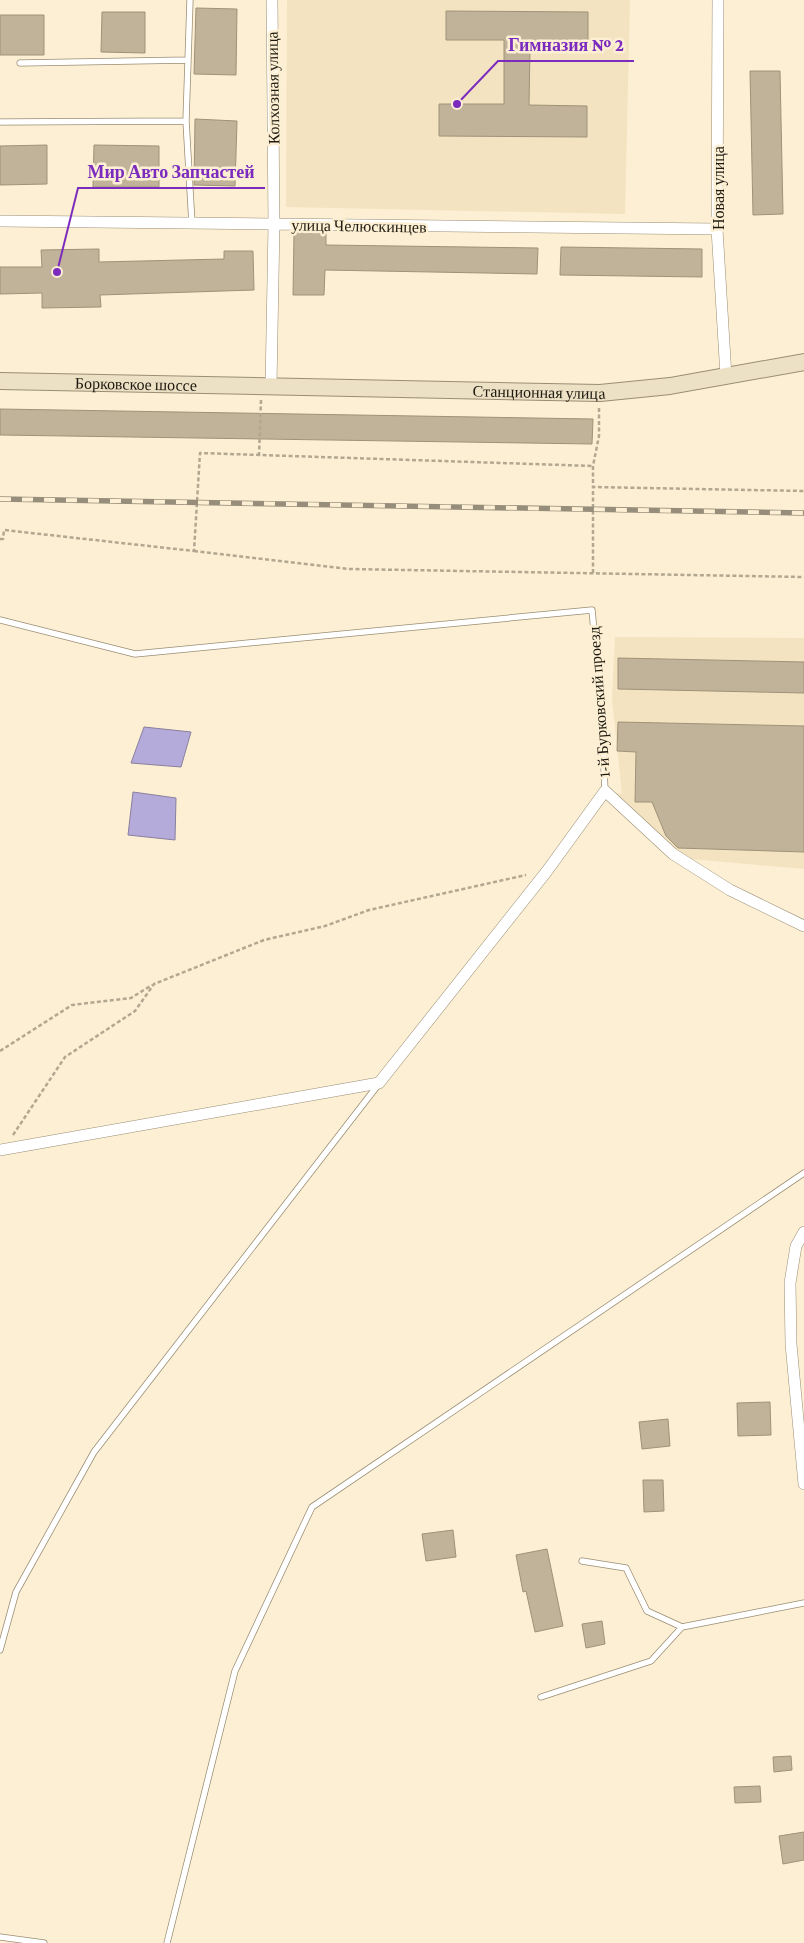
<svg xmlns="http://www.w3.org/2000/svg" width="804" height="1943" viewBox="0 0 804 1943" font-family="'Crimson Pro',serif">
<rect width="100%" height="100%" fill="#fcefd3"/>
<path fill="#f4e3c0" d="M287 0H630L625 214 286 207Z
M615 637 804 638V869L679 858 605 791 622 794 612 699Z"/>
<path fill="#b5abdb" stroke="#88809e" d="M144 727 191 732 181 767 131 763Z
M133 792 176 798 175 840 128 835Z"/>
<path fill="#c0b399" stroke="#9e9278" d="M196 8 237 9 236 75 194 74Z
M446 11 588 12V49L530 48 529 105 587 106V137L439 136V104H504V40H446Z
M102 12H145V53L101 52Z
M0 15H44V55H0Z
M750 71H780L783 214 753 215Z
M195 119 237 121 235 186 194 185Z
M47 145V184L0 185V146Z
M94 145 159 146V187H93Z
M294 232 326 233V245L538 248 537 274 325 270 324 295H293Z
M561 247 702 249V277L560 275Z
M99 249V262L224 259V251H253L254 290 100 295 101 307 42 308V293L0 294V267H42L41 250Z
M0 409 593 419 592 444 0 435Z
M618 658 804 662V693L618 689Z
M618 722 804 726V852L678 848 666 836 652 802H635L636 752 617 751Z
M770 1402 771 1435 738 1436 737 1403Z
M668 1419 670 1446 642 1449 639 1422Z
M643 1480H663L664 1511 644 1512Z
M453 1530 456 1557 426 1561 422 1534Z
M547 1549 563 1626 535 1632 526 1591 523 1592 516 1555Z
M602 1621 605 1644 586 1648 582 1624Z
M791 1756 792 1770 774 1772 773 1757Z
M760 1786 761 1802 735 1803 734 1787Z
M804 1832V1860L783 1864 779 1836Z"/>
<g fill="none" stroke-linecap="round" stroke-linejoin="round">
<defs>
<path id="lane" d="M190 0 186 121 192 224
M20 63 188 60
M0 122 186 121
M0 620 135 654 592 610 601 706 605 791
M582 1561 626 1568 647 1611 682 1627
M0 1650 16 1592 94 1452 378 1085
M541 1697 651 1661 682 1627 804 1603
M0 1937 44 1943
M167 1943 235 1671 312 1507 804 1173"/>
<path id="street" d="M718 0 717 229 726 376
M0 221 717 229
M271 386 274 225 272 0
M0 1150 379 1083 547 871 605 791 673 854 730 890 804 926
M804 1232 796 1246 790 1283 791 1344 804 1484"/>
<g id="secondary">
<path id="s1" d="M0 381 600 393 670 386 804 362"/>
</g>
</defs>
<use href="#lane" stroke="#9a8d74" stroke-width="7"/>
<use href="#street" stroke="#9a8d74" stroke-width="12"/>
<use href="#secondary" stroke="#9a8d74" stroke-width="18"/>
<path stroke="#b2a892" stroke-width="2.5" stroke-dasharray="4 2.5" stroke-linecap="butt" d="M599 408V436L593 466V487L804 491
M259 456 261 400
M0 539H3L4 530 194 551 200 453 593 466
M194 551 349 569 804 577
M593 573V487
M0 1051 72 1005 131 998 152 985
M13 1135 65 1057 135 1011 154 984 264 940 325 926 369 910 526 875"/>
<use href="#lane" stroke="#fff" stroke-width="5.5"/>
<use href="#street" stroke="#fff" stroke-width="11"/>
<use href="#secondary" stroke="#ece0c5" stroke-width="16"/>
<defs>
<path id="rail" d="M0 499 804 513"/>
</defs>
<use href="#rail" stroke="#968d7a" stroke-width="5.5"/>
<use href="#rail" stroke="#fcefd3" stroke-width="4" stroke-dasharray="11" stroke-linecap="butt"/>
</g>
<g text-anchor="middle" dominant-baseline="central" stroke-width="5" stroke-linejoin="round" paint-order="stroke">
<g font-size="16" fill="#1e1a10" stroke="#fcefd3">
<text transform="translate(273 88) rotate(-91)">Колхозная улица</text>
<text transform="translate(718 188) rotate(-90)">Новая улица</text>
<text transform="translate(359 226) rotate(1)">улица Челюскинцев</text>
<text stroke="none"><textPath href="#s1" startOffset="136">Борковское шоссе</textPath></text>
<text stroke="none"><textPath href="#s1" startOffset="539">Станционная улица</textPath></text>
<text transform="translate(599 702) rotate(-94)">1-й Бурковский проезд</text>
</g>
</g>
<path fill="none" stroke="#7b2cbf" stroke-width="2" d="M457 104L498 61H634M57 272L78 188H265"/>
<g fill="#7b2cbf" stroke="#fcefd3" stroke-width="2">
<circle cx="457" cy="104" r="5"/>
<circle cx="57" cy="272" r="5"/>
</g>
<g font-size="18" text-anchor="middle" font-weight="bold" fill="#7b2cbf" stroke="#fcefd3" stroke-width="5" stroke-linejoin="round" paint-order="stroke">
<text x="566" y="51">Гимназия № 2</text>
<text x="171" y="178">Мир Авто Запчастей</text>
</g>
</svg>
